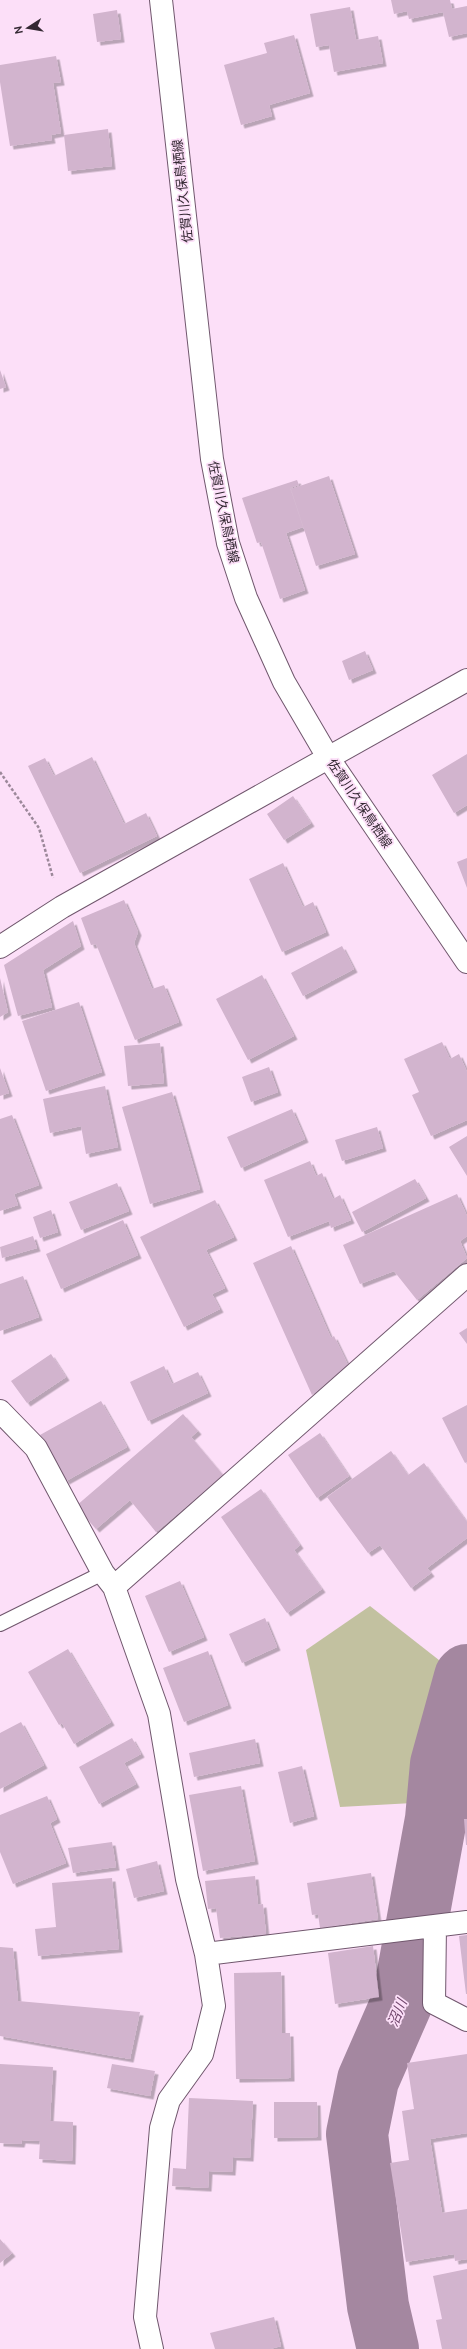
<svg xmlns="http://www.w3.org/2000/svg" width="467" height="2349" viewBox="0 0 467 2349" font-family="Cabin,'Noto Sans JP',sans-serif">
<defs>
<filter id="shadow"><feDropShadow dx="3.5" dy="3.5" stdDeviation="0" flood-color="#0004"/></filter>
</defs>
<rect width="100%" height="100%" fill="#fcdff8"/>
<path fill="#c2c1a0" d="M370 1606 444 1664 413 1803 340 1807 306 1650Z"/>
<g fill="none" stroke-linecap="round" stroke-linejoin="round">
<path stroke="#a487a0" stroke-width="62" d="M388 2349 378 2306 357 2134 368 2080 403 2000 436 1819 441 1764 465 1677 467 1675"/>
</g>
<path fill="#d2b4ce" filter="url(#shadow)" d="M391 0H450L452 9 467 6V33L449 37 443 12 409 19 407 11 394 14Z
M350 7 356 40 378 36 383 63 334 72 329 45 316 47 310 14Z
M117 10 121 39 97 42 93 14Z
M294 35 310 93 269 105 272 116 241 125 224 65 267 53 264 43Z
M56 56 61 82 53 83 61 133 51 135 52 140 10 146 0 82V65Z
M108 129 112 166 68 171 64 135Z
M0 370 6 387 0 389Z
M329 476 355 554 316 566 291 489Z
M297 480 299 485 290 488 303 527 286 533 305 590 280 599 261 542 257 543 242 498Z
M365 651 373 670 349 680 342 661Z
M467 754V805L454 813 432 775Z
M92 757 124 824 146 813 157 836 80 873 28 766 45 758 54 776Z
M293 796 311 823 284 840 267 814Z
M467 858V888L457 862Z
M283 863 303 907 313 902 326 932 282 952 249 879Z
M124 900 138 932 134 943 152 989 164 985 179 1022 135 1040 96 944 91 945 81 918Z
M73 921 81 946 43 970 52 1007 18 1016 4 965Z
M342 946 354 969 303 996 291 973Z
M262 975 294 1036 248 1060 216 999Z
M0 978 8 1012 0 1017Z
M79 1002 102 1072 46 1091 22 1021Z
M442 1042 450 1059 459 1054 467 1072V1120L431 1136 412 1095 419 1092 404 1059Z
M160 1043 164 1083 128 1086 124 1046Z
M269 1067 278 1092 251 1102 242 1077Z
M0 1068 9 1093 0 1096Z
M105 1086 118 1147 86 1154 81 1126 50 1133 43 1099Z
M172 1092 200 1189 150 1204 122 1107Z
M292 1109 305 1139 241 1168 227 1137Z
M12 1115 39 1185 14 1194 18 1205 0 1211V1119Z
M377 1127 383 1148 342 1161 335 1140Z
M467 1136V1176L449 1147Z
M310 1161 316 1176 322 1173 333 1199 340 1195 351 1220 331 1228 329 1221 288 1237 264 1180Z
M415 1179 426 1198 362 1232 352 1212Z
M117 1183 129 1211 81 1230 69 1202Z
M457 1194 467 1216V1236L460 1241 467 1258 417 1300 394 1271 360 1284 343 1245Z
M215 1200 234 1237 206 1250 225 1288 212 1294 220 1309 184 1327 140 1237Z
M51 1210 58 1232 40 1238 33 1217Z
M123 1220 138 1255 61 1289 46 1254Z
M33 1236 37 1248 2 1258 0 1247Z
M291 1246 331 1338 334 1336 348 1365 312 1395 253 1263Z
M23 1276 39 1317 0 1331V1284Z
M467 1328V1344L459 1333Z
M51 1354 66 1377 27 1403 11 1381Z
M164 1366 172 1384 198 1372 208 1393 148 1421 130 1382Z
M101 1401 127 1447 66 1481 40 1435Z
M467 1405V1462L465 1463 442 1418Z
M183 1414 198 1431 191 1437 223 1475 156 1532 130 1500 96 1529 76 1506Z
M320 1433 349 1476 317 1498 288 1455Z
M391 1451 408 1475 424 1463 467 1522V1538L427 1568 431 1573 411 1588 380 1545 368 1553 327 1497Z
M261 1489 300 1545 294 1550 322 1589 287 1613 221 1517Z
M180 1581 204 1637 169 1652 145 1596Z
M265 1618 277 1647 242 1663 229 1634Z
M68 1649 111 1722 74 1744 62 1723 59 1725 28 1672Z
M208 1651 228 1705 184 1722 163 1668Z
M21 1722 44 1765 0 1789V1733Z
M132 1738 141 1754 124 1763 136 1784 99 1804 79 1767Z
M255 1739 260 1763 194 1777 189 1753Z
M302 1766 314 1816 290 1823 278 1772Z
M241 1786 255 1861 203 1871 189 1795Z
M47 1796 57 1819 50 1823 66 1863 13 1884 0 1852V1815Z
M464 1819H467V1845H466Z
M112 1842 116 1867 73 1873 68 1848Z
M157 1861 164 1891 134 1898 126 1869Z
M371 1873 378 1919 320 1928 318 1914 312 1915 307 1883Z
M255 1876 258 1905 263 1904 266 1934 220 1938 216 1908 208 1909 205 1881Z
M112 1878 119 1949 38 1956 35 1929 56 1927 52 1883Z
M467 1935V1994H466L459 1936Z
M373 1946 379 1997 335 2004 328 1953Z
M0 1947 13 1948 18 2001 140 2012 130 2059 0 2036Z
M281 1972 282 2033H290L291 2078 236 2079 234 1973Z
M467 2054V2133L430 2139 442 2213 467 2209V2259L455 2261 454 2254 406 2262 390 2163 409 2160 402 2111 414 2109 407 2063Z
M0 2064 53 2067 50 2121 73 2122 72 2161 39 2159 40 2141 22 2140 21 2144 0 2143Z
M112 2064 155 2071 150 2096 107 2088Z
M189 2098 253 2101 250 2158 233 2157 232 2172 209 2171 208 2188 172 2186 173 2168 186 2169Z
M274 2102H317L318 2137 274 2138Z
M0 2239 12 2253 0 2263Z
M467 2269V2349H442L436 2320 442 2319 433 2276Z
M274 2317 281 2346 270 2349H215L210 2333Z"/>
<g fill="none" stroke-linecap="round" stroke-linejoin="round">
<defs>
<path id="lane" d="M0 1624 103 1573"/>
<path id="street" d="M0 947 62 907 467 680
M0 1411 36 1448 103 1573 114 1587 159 1714 187 1879 206 1954 214 2006 202 2054 169 2100 161 2128 145 2317 152 2349
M114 1587 467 1275
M435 1926 434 2003 467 2020
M206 1954 467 1922"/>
<path id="primary" d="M161 0 212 459 228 543 246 598 284 682 329 759 467 962"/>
</defs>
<use href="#lane" stroke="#70576d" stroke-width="16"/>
<use href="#street" stroke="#70576d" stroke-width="24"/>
<use href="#primary" stroke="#70576d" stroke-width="24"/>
<path stroke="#9c889a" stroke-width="2.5" stroke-dasharray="3 2" stroke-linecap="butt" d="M0 772 39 828 53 878"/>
<use href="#lane" stroke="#fff" stroke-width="14"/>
<use href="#street" stroke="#fff" stroke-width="22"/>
<use href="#primary" stroke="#fff" stroke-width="22"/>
</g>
<g text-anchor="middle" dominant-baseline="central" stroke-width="3.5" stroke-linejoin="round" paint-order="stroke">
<g font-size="13" fill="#332832" stroke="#fcdff8">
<text transform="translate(182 191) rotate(-96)">佐賀川久保鳥栖線</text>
<text transform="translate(224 512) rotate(78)">佐賀川久保鳥栖線</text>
<text transform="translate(360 803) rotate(56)">佐賀川久保鳥栖線</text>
</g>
<g font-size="14" font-style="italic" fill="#6f456b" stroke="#fcdff8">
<text transform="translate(397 2013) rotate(-68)">沼川</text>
</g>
</g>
<g transform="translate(28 28) rotate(258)" stroke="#fcdff8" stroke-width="3" paint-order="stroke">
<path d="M0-3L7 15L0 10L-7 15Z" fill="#332832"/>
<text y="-6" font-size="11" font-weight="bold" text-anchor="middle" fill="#332832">N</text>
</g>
</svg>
